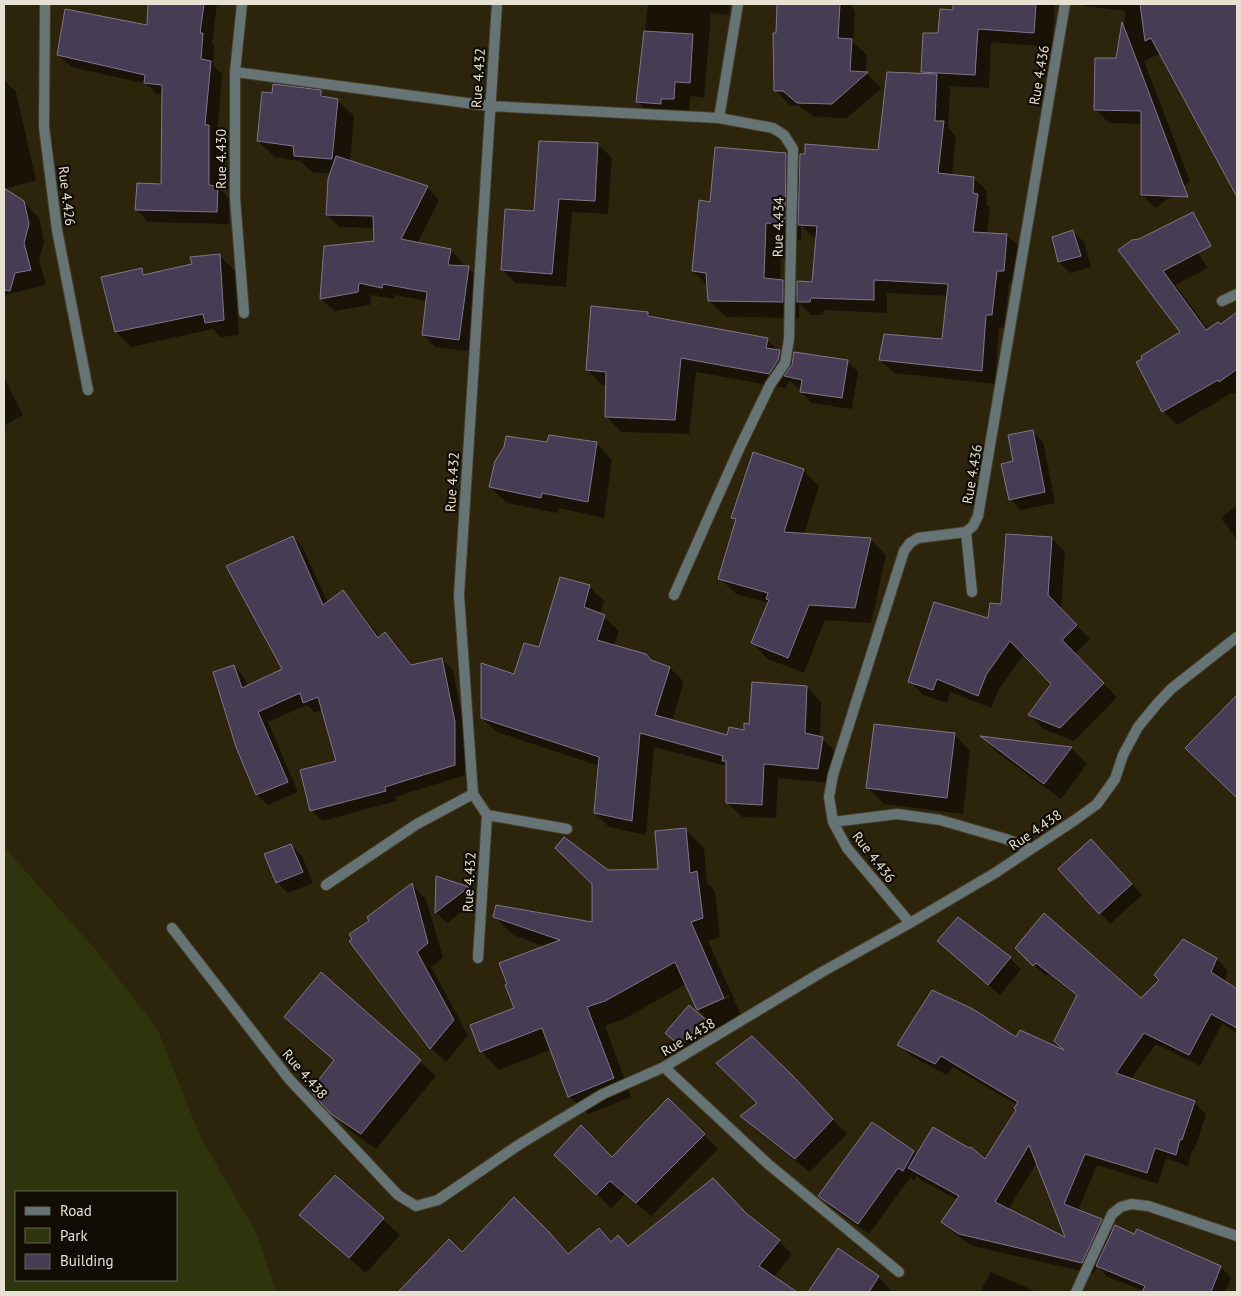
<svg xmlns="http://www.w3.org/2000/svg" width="1241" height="1296" viewBox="0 0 1241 1296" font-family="'PT Sans',sans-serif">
<rect width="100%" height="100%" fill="#2d240c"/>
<path fill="#2e340b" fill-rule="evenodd" d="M4 847 95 949 157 1028 200 1136 258 1236 276 1292H4ZM16 1192H176V1280H16Z"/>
<path fill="#0007" fill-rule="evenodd" d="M149 4H217L212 44 214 46 213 65 222 74 217 135 221 139V190L229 199V224L148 222 137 210 162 185 163 95 157 94 147 84 71 67 59 55 148 27Z
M648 4H729V15L711 13 704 98 690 96 689 114 652 117 637 101Z
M778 4H850L855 11 853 42 867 55 866 73 882 88 847 118 814 117 799 106 790 105 775 90Z
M954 4H1055L1052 47 991 42 989 88 947 86 950 88 948 128 956 136 952 176 974 178 987 191 986 204 990 208 987 234 1007 235 1020 248 1017 284 1009 283 1004 328 999 327 995 384 894 373 880 360 943 341 948 296 887 293V313L824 310 823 315H811L799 303V318L726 317 709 301 708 286 693 271 711 203 785 154 801 169 879 151 925 75 922 72 939 35 954 11ZM801 225 813 237 817 238 813 283 798 296 783 281H780L782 238 801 240Z
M1084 4H1237V189L1230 182 1161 53 1144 61 1190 181 1156 208 1142 195V124L1109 123 1095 109 1117 60 1126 11 1086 6Z
M4 80 16 92 36 180 4 189Z
M320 92 327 98 337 100 354 116 350 162 427 187 439 200 417 244 451 251 463 263 462 267 468 268 480 280 471 352 435 347 423 335 427 301 395 295 394 299 371 295 370 305 334 311 322 299 375 242V228L340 227 327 215 332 174 312 172 300 161 275 157 258 141 273 94Z
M598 144 612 158 608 214 572 212 566 287 516 283 502 270 536 212Z
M4 190 23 202 39 218 44 241 39 260 46 285 4 295Z
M1073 231 1084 242 1091 267 1070 273 1059 262 1053 238Z
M1187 237 1208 268 1175 285 1209 330 1221 326 1237 314V392L1233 394 1232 393 1177 425 1163 411 1182 333 1119 250Z
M220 256 235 271 239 335 221 337 213 329 131 347 116 332 141 270 147 276 193 265Z
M648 313 653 318 767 340 793 364 847 361 858 372 852 409 812 403 801 392 802 388 796 387 790 380 785 388 696 372 689 434 621 432 606 416 607 385H602L587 369Z
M4 377 23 415 4 426Z
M1032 431 1043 442 1055 503 1021 510 1010 499 1014 462Z
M596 443 612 460 604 518 559 508 557 513 507 503 490 487 548 444Z
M753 454 804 471 819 486 804 534 870 539 886 555 871 623 825 620 804 673 768 659 752 643 769 603 736 594 720 578 737 522 732 517Z
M1237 505V540L1221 518Z
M293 537 303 548 328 603 343 592 353 602 380 638 385 633 396 644 413 666 442 660 453 670 465 734V775L395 797 396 801 322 821 312 810 338 761 323 709 315 713 307 705 268 722 298 792 268 805 257 795 237 747 234 666 244 677 247 686 284 670Z
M1051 538 1065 551 1061 610 1090 639 1074 654 1117 697 1074 741 1043 729 1030 715 1053 684 1024 654 999 689 991 708 950 692 947 703 923 695 910 682 989 620 1002 605Z
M589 587 604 601 600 615 604 617 619 631 614 646 670 668 684 682 672 721 728 737 745 731 750 725 807 687 821 702 820 737 836 752 832 783 778 778 776 818 742 817 727 802V766L654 747 646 835 609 827 595 813 600 766 497 732 482 718 515 676 540 649Z
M1237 697V797L1186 748Z
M954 734 970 751 963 814 884 804 868 788Z
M984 738 1071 748 1087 764 1061 799 998 753Z
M685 829 704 848 707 883 715 891 720 937 708 941 742 1017 716 1028 698 1009 686 984 624 1019 605 1026 631 1097 588 1114 569 1096 552 1049 499 1070 481 1051 515 1009 546 947 513 935 495 917 594 924 607 871H659ZM729 995 730 997 704 1008V1005Z
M291 845 302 856 313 883 288 893 277 882Z
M1102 851 1142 895 1110 924 1100 913Z
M437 878 468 889 479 899 447 923 436 912Z
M412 885 426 899 443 958 431 967 468 1035 446 1062 431 1048 351 941Z
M1183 941 1217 959 1228 971 1224 982 1237 990V1033L1222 1024 1200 1066 1156 1044 1131 1079 1194 1102 1206 1114 1194 1151 1192 1150 1188 1166 1166 1158 1158 1184 1097 1165 1078 1211 1101 1220 1113 1232 1135 1236 1138 1231 1221 1267 1231 1278 1225 1292H1147L1108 1277 1097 1266 1094 1274 972 1246 955 1234 943 1222 958 1200 921 1180 917 1176 914 1181 910 1178 869 1234 830 1207 820 1196 913 1152 917 1155 985 1161 1017 1110V1105L953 1067 947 1075 911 1056 899 1045 1017 1038 1067 1053 1077 996 1048 974 1046 976 1016 948 1141 1000 1161 980ZM1037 1162 1067 1239 1008 1210Z
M950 952 1010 958 1021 969 1000 995Z
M321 974 436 1076 376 1149 348 1129 332 1113 335 1061 301 1032Z
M704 1020 709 1025 687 1051 672 1038Z
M807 1092 847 1134 810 1172 756 1130 742 1116Z
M668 1100 718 1149 651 1216 625 1194 611 1208 570 1169 612 1158Z
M335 1177 400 1235 366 1273 317 1231 301 1215Z
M514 1199 569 1255 599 1229 612 1243 628 1247 749 1217 779 1241 792 1254 774 1277 794 1292H487L480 1284 472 1292H400L450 1241 462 1253Z
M839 1250 878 1277 891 1290 890 1292H810Z
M991 1272 1037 1292H980Z"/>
<path fill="#463c53" stroke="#80758e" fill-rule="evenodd" d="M148 4H204L200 33H203L201 59 211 61 205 125H209V185L218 186 217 212 135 210 137 183 161 184 162 85 144 83 145 75 57 55 65 9 147 25Z
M777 4H840L838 38 852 39 850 71 868 72 832 104 797 103 783 91H774L773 33H776Z
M953 4H1036L1034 33 978 29 975 75 921 72 923 33H938L940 9 953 10Z
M1140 4H1237V197L1151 38 1145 41Z
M1122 22 1143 77 1188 197 1141 195V111L1094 110 1095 58H1116Z
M644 31 693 34 690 83 675 82 674 99H661V104L636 102Z
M887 72 937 74 935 121H944L938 173 974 177 973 193 978 194 973 232 1007 234 1004 271H997L992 315H986L982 371 879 360 884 334 942 339 948 284 874 280V300L811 298 810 302H797V281L812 282 817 226 798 225 800 154H805V144L878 150Z
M273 84 321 90V96L338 99 332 159 294 156 293 146 257 141 262 92 272 93Z
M539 141 598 143 595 201 559 199 552 274 501 270 505 209 534 211Z
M715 147 786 153 785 224 766 223 764 278 783 280V302L708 301 706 273 692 271 699 200 710 202Z
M336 156 428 186 401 239 451 249 448 265 469 266 459 340 422 335 427 292 383 284 382 288 359 283 358 292 320 299 324 246 374 241 373 216 326 215 328 179Z
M4 188 24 201 29 224 24 243 31 270 15 273 10 291 4 290Z
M1193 212 1211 246 1163 271 1206 330 1218 322 1221 324 1237 312V369L1219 382 1218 380 1162 412 1136 362 1142 359 1141 356 1180 332 1118 250 1132 240 1139 239Z
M1073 230 1081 256 1058 262 1052 237Z
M220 254 224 320 205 323 203 314 115 332 101 277 142 268 143 275 192 264 190 257Z
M591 306 648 312V316L768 338 766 348 780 350 778 360 769 374 681 358 675 420 605 417 606 372 586 370Z
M794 352 848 360 842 398 800 392 802 380 784 376 792 365Z
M1033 430 1045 492 1009 500 1001 464 1013 461 1008 435Z
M549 435 597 442 588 502 542 493 541 498 489 487 495 461 504 447 506 436 547 442Z
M753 452 804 469 784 532 871 538 855 608 809 605 788 658 751 643 769 600 766 599 768 593 718 579 736 519 731 518Z
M1006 534 1052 537 1048 595 1077 625 1062 640 1104 683 1060 728 1028 715 1051 684 1010 641 986 675 978 696 937 679 933 690 908 682 934 602 988 618 990 603 1001 604Z
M293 536 323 605 343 590 378 638 385 632 411 665 442 658 455 722V765L385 787 386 791 310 811 300 770 336 761 318 697 303 703 300 693 258 712 288 782 256 795 236 747 213 672 234 665 242 688 282 669 226 566Z
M560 577 590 585 584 607 605 615 597 640 646 654 651 660 670 667 655 715 727 735 729 727 744 730V723L749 724 752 682 807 686 805 733 823 737 818 769 764 764 762 805 726 803V761H722L723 756 640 733 632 821 594 813 599 757 481 718V663L514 674 524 643 539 647Z
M1237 695V798L1185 748Z
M874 724 955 733 947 798 866 788Z
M980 736 1020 741 1072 747 1044 784Z
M686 828 690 873 697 871 703 918 691 922 724 998 697 1010 675 962 605 1001 587 1007 614 1078 568 1097 542 1028 480 1052 470 1025 514 1008 505 985 507 984 499 963 560 940 493 917 496 905 592 922V884L555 848 564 837 608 870 658 869 655 831Z
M1091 839 1132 884 1099 914 1058 869Z
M291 844 303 872 276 883 264 854Z
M436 876 469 887 435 913Z
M412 883 428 943 417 952 454 1020 430 1049 349 941 352 939 349 934 369 921 367 917Z
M1044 913 1141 998 1159 980 1154 975 1183 939 1217 958 1211 972 1237 989V1028L1211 1014 1189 1055 1144 1033 1116 1073 1195 1101 1182 1140 1180 1139 1176 1155 1155 1148 1147 1173 1085 1154 1064 1204 1102 1219 1082 1263 959 1234 941 1222 959 1196 908 1168 933 1127 969 1148 971 1147 985 1159 1016 1110 1014 1108 1018 1102 941 1056 935 1064 897 1045 932 990 973 1009 1016 1037 1020 1030 1064 1050 1054 1041 1077 995 1036 963 1033 966 1015 948ZM1029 1145 1057 1216 1065 1237 995 1202Z
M958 917 1011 957 988 985 937 941Z
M321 972 421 1060 361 1134 331 1114 310 1091 334 1060 284 1017Z
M689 1005 705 1019 681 1047 665 1033Z
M752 1036 793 1076 833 1119 795 1159 740 1116 757 1103 716 1063Z
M668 1098 705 1134 636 1203 610 1181 596 1195 554 1155 581 1125 612 1157Z
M872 1122 914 1151 903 1171 898 1168 858 1224 818 1196Z
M335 1175 384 1218 349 1258 299 1215Z
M713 1178 747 1214 780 1240 759 1266 797 1292H398L449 1239 462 1252 514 1197 549 1232 568 1254 599 1228 611 1242 618 1235 628 1246Z
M1115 1225 1134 1234 1137 1229 1221 1266 1211 1292H1142L1145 1286 1096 1266Z
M838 1248 879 1276 869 1292H808Z"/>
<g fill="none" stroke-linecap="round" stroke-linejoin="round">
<defs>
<path id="minor" d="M45 4 44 127 57 230 88 390
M242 4 235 72V198L244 313
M235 72 489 106 719 118 773 128 784 135 793 149 789 339 785 363 770 385 739 449 674 595
M719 118 738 4
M1222 301 1237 294
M966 532 972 592
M487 815 567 829
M833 822 897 814 940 820 1006 839 1031 849
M326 885 417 824 473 794
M910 923 847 848 833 822 829 797 833 775 904 551 910 543 918 538 966 532 973 526 978 516 1065 4
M172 928 289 1079 398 1195 416 1206 438 1200 520 1144 603 1094 664 1067 822 972 910 923 995 873 1075 820 1097 804 1115 779 1123 755 1138 727 1157 704 1171 689 1237 637
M478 958 487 815 473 794 459 595 497 4
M664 1067 768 1164 899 1272
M1076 1292 1112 1214 1121 1207 1131 1204 1148 1206 1237 1236"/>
</defs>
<use href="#minor" stroke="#473e28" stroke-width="12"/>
<use href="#minor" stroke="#667475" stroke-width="10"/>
</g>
<g text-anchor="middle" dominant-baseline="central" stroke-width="4.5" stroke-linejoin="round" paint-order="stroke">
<g font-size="14" fill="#e6e1d2" stroke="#110d05">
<text transform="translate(1039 75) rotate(-80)">Rue 4.436</text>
<text transform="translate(478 78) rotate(-86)">Rue 4.432</text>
<text transform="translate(221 159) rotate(-90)">Rue 4.430</text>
<text transform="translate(67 196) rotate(83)">Rue 4.426</text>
<text transform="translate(778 227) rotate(-89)">Rue 4.434</text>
<text transform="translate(972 474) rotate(-80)">Rue 4.436</text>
<text transform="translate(452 482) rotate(-86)">Rue 4.432</text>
<text transform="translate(1035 830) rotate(-34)">Rue 4.438</text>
<text transform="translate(874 857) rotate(52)">Rue 4.436</text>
<text transform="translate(469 882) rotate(-87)">Rue 4.432</text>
<text transform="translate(688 1037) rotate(-31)">Rue 4.438</text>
<text transform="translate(305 1074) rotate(49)">Rue 4.438</text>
</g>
</g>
<rect width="1241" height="1296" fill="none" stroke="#e6e1d2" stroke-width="10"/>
<rect x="15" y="1191" width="162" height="90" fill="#110d05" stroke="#666257"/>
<rect x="25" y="1207" width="25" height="8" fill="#667475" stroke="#666257"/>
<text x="60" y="1216" font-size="15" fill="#e6e1d2">Road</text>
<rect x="25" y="1228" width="25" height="15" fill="#2e340b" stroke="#666257"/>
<text x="60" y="1241" font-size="15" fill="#e6e1d2">Park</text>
<rect x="25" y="1254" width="25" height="15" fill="#463c53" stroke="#666257"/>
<text x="60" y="1266" font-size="15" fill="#e6e1d2">Building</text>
</svg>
